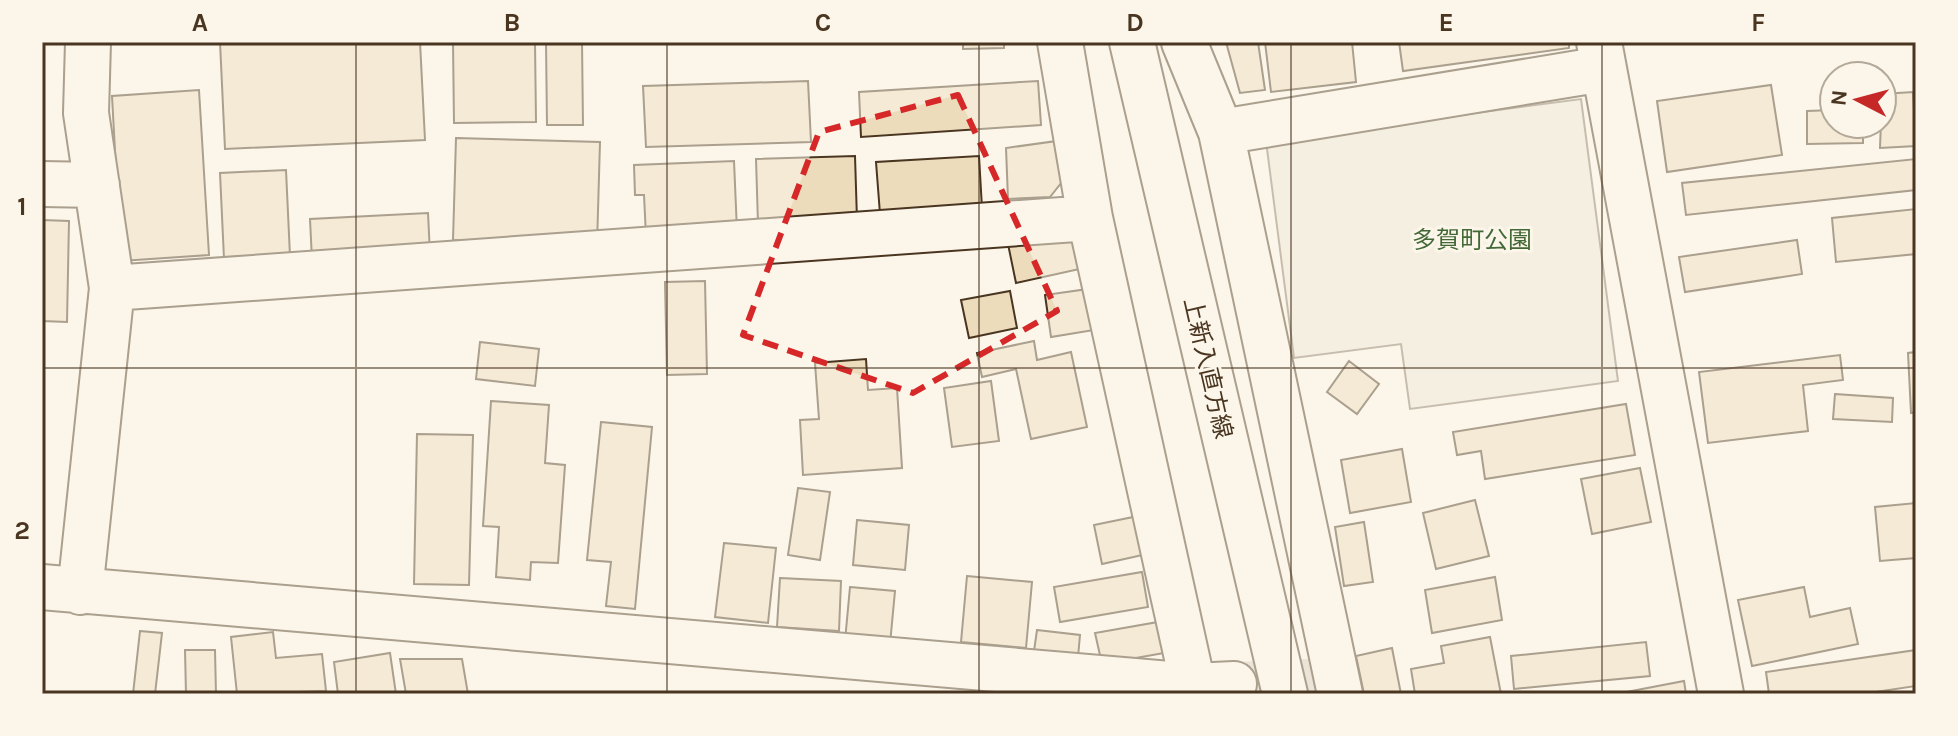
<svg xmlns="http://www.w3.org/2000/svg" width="1958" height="736" viewBox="0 0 1958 736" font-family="Karla,'Noto Sans JP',sans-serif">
<rect width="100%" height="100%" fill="#fbf6e9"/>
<path fill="#ede6d9" stroke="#887966" stroke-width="2" d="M1581 99 1618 381 1410 409 1401 344 1294 358 1266 141Z"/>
<path fill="#ecdcbc" stroke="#4a3520" stroke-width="2" d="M220 42H420L425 140 225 149Z
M453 42H535L536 122 454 123Z
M546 42H582L583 125H547Z
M963 42H1004V48L963 49Z
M1226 42H1258L1265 90 1240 93Z
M1265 42H1352L1356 82 1271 92Z
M1399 42H1569V48L1403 71Z
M808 81 811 142 646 147 643 86Z
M1038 81 1041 125 861 137 859 92Z
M1771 85 1782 155 1667 172 1657 101Z
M199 90 209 255 121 261 112 96Z
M1913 92 1916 146 1880 148 1882 94Z
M1834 110V124H1863V143L1807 144V111Z
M456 138 600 142 597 245 453 240Z
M1064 140 1069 173 1050 197 1008 199 1006 148Z
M855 156 857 220 758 224 756 159Z
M979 156 982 208 880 214 876 162Z
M1916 159V190L1686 215 1682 183Z
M734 161 737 231 646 236 644 195H635L634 165Z
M286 170 290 256 224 259 220 173Z
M1916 209V254L1836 262 1832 218Z
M428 213 430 254 312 260 310 219Z
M42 220 69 221 67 322 42 321Z
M1076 229 1084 268 1016 283 1008 244Z
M1797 240 1802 274 1685 292 1679 257Z
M705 281 707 374 667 375 665 282Z
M1088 289 1094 330 1051 337 1045 295Z
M1010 291 1017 328 969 338 961 300Z
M1034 341 1037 360 1071 352 1087 427 1031 439 1016 369 982 377 977 353Z
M480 342 539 349 535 386 476 379Z
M1916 352V412L1911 413 1908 353Z
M1840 355 1843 380 1803 385 1808 431 1708 443 1699 372Z
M866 359 868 390 897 388 902 468 803 475 800 420 819 419 815 363Z
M1349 361 1379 384 1357 414 1327 392Z
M991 381 999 441 952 447 944 388Z
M1835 394 1893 398 1892 422 1833 419Z
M491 401 549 405 545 463 565 465 558 563 531 562 530 580 496 577 499 527 483 526Z
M1626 404 1635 455 1485 479 1481 451 1457 455 1453 432Z
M601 422 652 427 635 609 606 606 611 562 587 560Z
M417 434 473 435 469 585 414 584Z
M1402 449 1411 502 1350 513 1341 460Z
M1640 468 1651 522 1592 534 1581 479Z
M798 488 830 492 820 560 788 555Z
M1475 500 1489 556 1436 569 1423 513Z
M1916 503V558L1880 561 1875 507Z
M1138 516 1147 554 1102 564 1094 525Z
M857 520 909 525 905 570 853 565Z
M1364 522 1373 582 1344 586 1335 527Z
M724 543 776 548 768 623 715 617Z
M1142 572 1148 607 1060 622 1054 587Z
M967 576 1032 582 1026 648 961 642Z
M1495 577 1502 620 1432 633 1425 590Z
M780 578 841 581 839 631 777 627Z
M850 587 895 591 890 644 845 641Z
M1804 587 1810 617 1850 608 1858 644 1752 666 1738 600Z
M1158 622 1164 653 1102 664 1095 633Z
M1037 630 1080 635 1078 657 1034 651Z
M140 631 162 633 155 694H133Z
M273 632 276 658 322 654 326 691 237 694 231 637Z
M1490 637 1501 694H1415L1411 669 1444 663 1441 646Z
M1646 642 1650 676 1514 689 1511 656Z
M1392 648 1401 694H1364L1356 656Z
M185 650H215L216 694H186Z
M1916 650V686L1862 694H1769L1766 672Z
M390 653 396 694H338L334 662Z
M400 659H462L468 694H406Z
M1684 681 1686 694H1616Z"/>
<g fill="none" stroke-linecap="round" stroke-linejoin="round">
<path stroke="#d8cfc1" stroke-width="44" stroke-dasharray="44 22" stroke-linecap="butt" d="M1234 684 1330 680"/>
<defs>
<path id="minor" d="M1060 42 1090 218 1195 694
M1184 42 1221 132 1340 694
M1599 42 1721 694
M1221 132 1603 69
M42 184 97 185
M112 288 1090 218
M42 587 1193 686 1234 684
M80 592 112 288 86 113 88 42"/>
<path id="major" d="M1132 42 1285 694"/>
</defs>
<use href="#minor" stroke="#4a3520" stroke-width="48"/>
<use href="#major" stroke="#4a3520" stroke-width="48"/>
<use href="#minor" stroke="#fbf6e9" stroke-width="44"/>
<use href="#major" stroke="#fbf6e9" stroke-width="44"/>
</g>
<path d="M0 0H1958V736H0ZM958 95 1057 311 913 393 743 335 819 132Z" fill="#fbf6e9" fill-opacity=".55" fill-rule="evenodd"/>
<path fill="none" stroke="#d62828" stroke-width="6" stroke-dasharray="16 10" stroke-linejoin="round" d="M958 95 1057 311 913 393 743 335 819 132Z"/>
<path fill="none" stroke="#4a3520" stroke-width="2" stroke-opacity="0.55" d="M356 42V694M667 42V694M979 42V694M1291 42V694M1602 42V694M42 368H1916"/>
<g text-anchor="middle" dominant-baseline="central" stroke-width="6" stroke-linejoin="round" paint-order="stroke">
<g font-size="24" fill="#436837" stroke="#fbf6e9">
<text x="1472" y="240">多賀町公園</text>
</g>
<g font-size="24" fill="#4a3520" stroke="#fbf6e9">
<text transform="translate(1208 368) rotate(77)">上新入直方線</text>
</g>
</g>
<rect width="1958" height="736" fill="none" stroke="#fbf6e9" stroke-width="88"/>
<g transform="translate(1858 100) rotate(276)"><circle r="38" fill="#fbf6e9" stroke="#b4a999" stroke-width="2"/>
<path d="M0-6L14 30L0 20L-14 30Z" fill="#c62828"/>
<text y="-12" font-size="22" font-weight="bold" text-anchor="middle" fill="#4a3520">N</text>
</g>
<rect x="44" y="44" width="1870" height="648" fill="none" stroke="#4a3520" stroke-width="3"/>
<g font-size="26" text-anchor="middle" font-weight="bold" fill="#4a3520">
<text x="200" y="31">A</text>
<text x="512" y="31">B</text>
<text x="823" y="31">C</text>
<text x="1135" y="31">D</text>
<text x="1446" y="31">E</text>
<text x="1758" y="31">F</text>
<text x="22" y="215">1</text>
<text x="22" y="539">2</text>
</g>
</svg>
